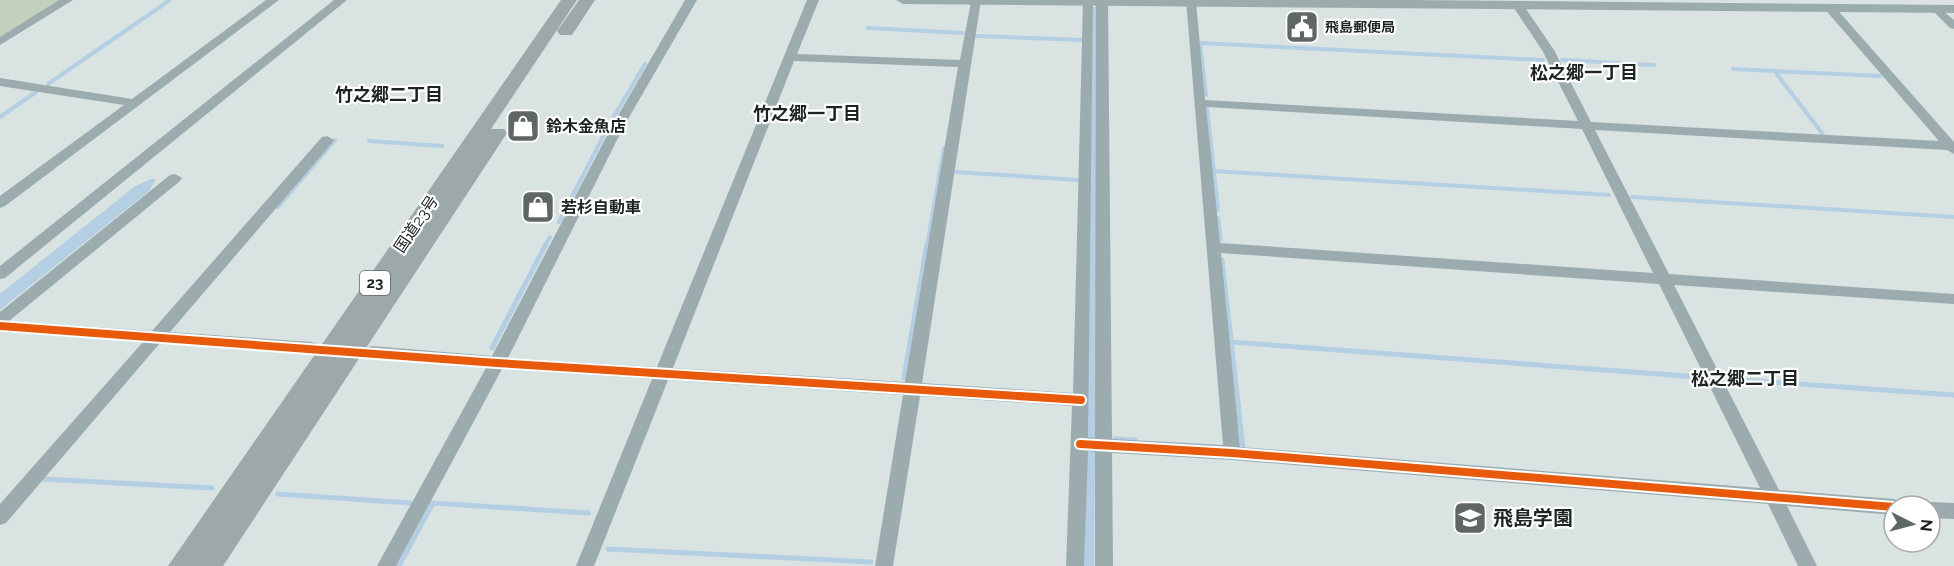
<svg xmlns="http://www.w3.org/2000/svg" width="1954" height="566" viewBox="0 0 1954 566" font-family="Raleway,'Noto Sans JP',sans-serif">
<rect width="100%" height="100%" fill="#d8e3e2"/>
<path fill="#c3d0bd" d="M0 0H60L0 37Z"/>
<path fill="#b4cee3" d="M1093 7H1099L1094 566H1084Z
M151 179H156L149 191 0 310V294L134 187Z"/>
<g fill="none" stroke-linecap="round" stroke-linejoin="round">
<path stroke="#b4cee3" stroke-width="4" d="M868 28 963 33
M976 36 1083 40
M1562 60 1654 65
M1733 69 1880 76
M1776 73 1822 133
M48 84 170 0
M1206 95 1200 43 1543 60
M1207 108 1218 210
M0 117 36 92
M369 141 442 146
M1213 171 1609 195
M956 172 1079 180
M1632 197 1954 217
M278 207 335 140
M1218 218 1221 240
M559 222 609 125 645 64
M545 246 550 237
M927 246 944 148"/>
<path stroke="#b4cee3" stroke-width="5" d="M1222 260 1243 448
M1231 342 1699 377
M492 348 546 244
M904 378 927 244
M1728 379 1954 395
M1115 439 1135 440
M43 479 212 488
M278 494 410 503
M608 549 871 562
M399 566 433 503 588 513"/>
<path fill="#9cabad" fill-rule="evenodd" d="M59 0H73L0 45V37Z
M266 0H279L5 206 0 208V196L124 105 0 86V78L132 99Z
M334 0H347L5 278 0 279V266Z
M685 0H697L624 126 508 358 657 367 807 0H819L797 54 960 60 971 2 981 0 922 383 1073 393 1083 2 1093 0 1088 437 1095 438 1096 0H1108L1112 439 1223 445 1186 0 1196 2 1205 100 1578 121 1542 50 1512 5 1518 2 1522 3 1554 50 1591 122 1939 141 1823 7 1829 4 1833 5 1954 142V154L1947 150 1595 130 1669 274 1954 294V304L1674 285 1779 490 1894 499 1900 502 1903 506H1894V515L1787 506 1817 566H1798L1768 504 1232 460 1112 453 1113 566H1095V452L1088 451 1084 566H1066L1072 406 920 396 893 566H875L903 395 668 380 594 566H576L652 379 502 369 396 566H377L486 368 372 358 366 356 364 352 366 348 372 346 492 356 612 126ZM794 61 958 67 905 382 673 368ZM1206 107 1582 129 1653 273 1220 243ZM1221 253 1659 284 1760 488 1240 447Z
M1937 6 1954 20V29L1950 28 1933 11V7Z
M327 136 334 140 332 143 170 332 312 342 318 344 320 348 318 352 312 354 160 343 6 523 0 525V504L143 342 0 332V312L170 175 175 174 182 178 180 181 9 321 152 331 322 137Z
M1930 502 1954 503V519L1930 518V506H1923Z"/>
<path fill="#9cacad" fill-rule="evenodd" d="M896 0H1409L1954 5V13L903 4Z"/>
<path fill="#9ca8aa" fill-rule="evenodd" d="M561 0H577L491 129H504L507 133 223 566H168Z
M579 0H595L572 35H560L557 31Z"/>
<defs>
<path id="cycleway" d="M0 326 497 363 1081 400
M1080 444 1232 453 1894 507"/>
</defs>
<use href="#cycleway" stroke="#fff" stroke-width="12"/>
<use href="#cycleway" stroke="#e8590c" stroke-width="8"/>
</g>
<defs>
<symbol id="civic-square" viewBox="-11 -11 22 22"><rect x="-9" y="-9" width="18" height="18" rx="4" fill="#5e6766" stroke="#fff"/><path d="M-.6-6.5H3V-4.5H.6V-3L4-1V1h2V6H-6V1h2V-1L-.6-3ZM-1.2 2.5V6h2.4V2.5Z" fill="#fff"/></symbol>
<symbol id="shop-square" viewBox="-11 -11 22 22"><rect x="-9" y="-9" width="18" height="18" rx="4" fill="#5e6766" stroke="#fff"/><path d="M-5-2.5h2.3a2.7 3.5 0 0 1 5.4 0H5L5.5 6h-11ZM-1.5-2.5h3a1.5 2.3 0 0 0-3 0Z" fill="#fff"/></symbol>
<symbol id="school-square" viewBox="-11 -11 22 22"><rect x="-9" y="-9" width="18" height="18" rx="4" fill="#5e6766" stroke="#fff"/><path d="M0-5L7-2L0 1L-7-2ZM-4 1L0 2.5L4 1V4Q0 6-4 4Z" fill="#fff"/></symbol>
</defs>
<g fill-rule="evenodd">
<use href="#civic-square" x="1283" y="8" width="38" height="38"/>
<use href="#shop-square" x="504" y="107" width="38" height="38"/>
<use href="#shop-square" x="519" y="188" width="38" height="38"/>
<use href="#school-square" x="1451" y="499" width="38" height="38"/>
</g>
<g text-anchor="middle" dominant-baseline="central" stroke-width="4.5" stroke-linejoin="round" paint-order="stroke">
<g font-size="14" font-weight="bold" fill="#1c2423" stroke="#fff" text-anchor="start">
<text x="1325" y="27">飛島郵便局</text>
</g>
<rect fill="#fff" stroke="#606665" stroke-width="1.5" x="360" y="271" width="30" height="24" rx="4.5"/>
<g font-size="15" font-weight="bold" fill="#1c2423">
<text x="375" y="283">23</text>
</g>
<g font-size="16" font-weight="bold" fill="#1c2423" stroke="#fff" text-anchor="start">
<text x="546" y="126">鈴木金魚店</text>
<text x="561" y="207">若杉自動車</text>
</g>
<g font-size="16" fill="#1c2423" stroke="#fff">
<text transform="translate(416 224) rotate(-56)">国道23号</text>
</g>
<g font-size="18" font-weight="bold" fill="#1c2423" stroke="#fff">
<text x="1584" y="72">松之郷一丁目</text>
<text x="389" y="94">竹之郷二丁目</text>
<text x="807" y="113">竹之郷一丁目</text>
<text x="1745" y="378">松之郷二丁目</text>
</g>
<g font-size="20" font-weight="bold" fill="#1c2423" stroke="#fff" text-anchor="start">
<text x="1493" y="518">飛島学園</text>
</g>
</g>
<g transform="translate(1912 524) rotate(96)"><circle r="28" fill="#ffffff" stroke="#a4a7a7" stroke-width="1.5"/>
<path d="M0-4.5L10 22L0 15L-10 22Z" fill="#5e6766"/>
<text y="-9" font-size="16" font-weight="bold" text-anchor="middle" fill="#1c2423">N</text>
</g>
</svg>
